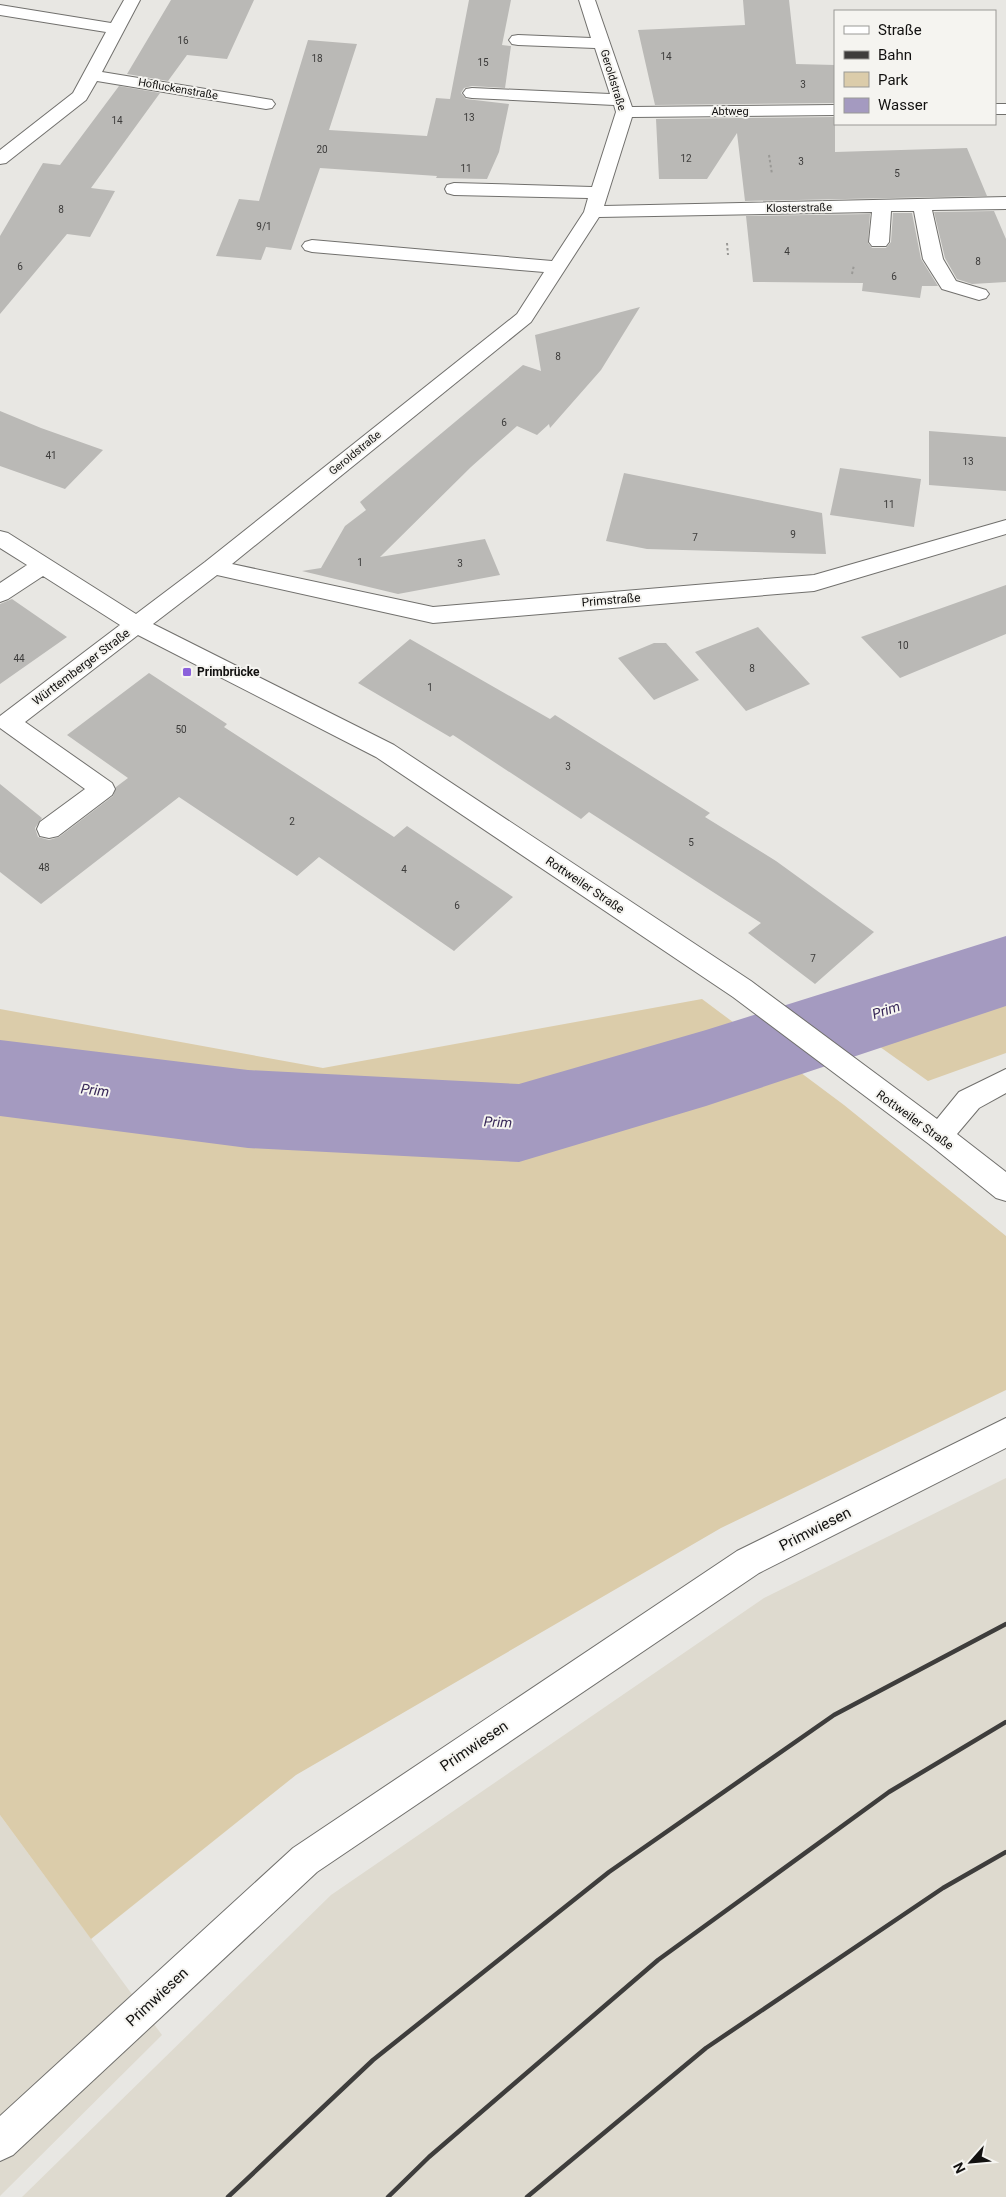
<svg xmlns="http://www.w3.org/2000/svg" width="1006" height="2197" viewBox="0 0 1006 2197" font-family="Roboto,sans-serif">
<rect width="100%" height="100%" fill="#e8e7e3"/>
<path fill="#dedacf" d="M1006 1478V2197H22L331 1895 764 1598Z
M0 1815 162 2035 0 2196Z"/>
<path fill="#dbccaa" d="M991 992 1006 997V1053L928 1081 866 1037 969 1007Z
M702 999 844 1105 1006 1236V1390L721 1528 296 1775 91 1939 0 1815V1009L323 1068Z"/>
<path fill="#a49ac0" d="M1006 941V997L991 992 969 1007 866 1037 822 1006 944 974 960 973 990 963 979 949Z"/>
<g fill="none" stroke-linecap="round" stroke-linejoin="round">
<path fill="#a49ac0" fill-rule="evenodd" d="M1006 936V1006L706 1106 519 1162 248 1148 0 1116V1040L248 1070 519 1084 706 1030Z"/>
</g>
<path fill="#bab9b6" d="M171 0H254L227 59 187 55 168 81 127 74Z
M469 0H511L502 45 511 46 505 88 472 86 464 88 461 93 466 99 509 104 499 152 487 179 436 178 437 176 320 168 291 250 266 247 261 260 216 256 239 199 259 201 308 40 357 44 329 130 427 136 436 98 450 99Z
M743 0H789L796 64 835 65V103L655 105 638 30 745 25Z
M119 86 160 93 91 188 115 191 90 237 67 234 0 314V236L43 163 60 165Z
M835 117V152L967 148 987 196 745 201 737 133 707 179H659L656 119Z
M994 211 1006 239V282L972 284 957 279 945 258 934 212Z
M893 213H912L921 259 938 286H922L920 298 862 291 863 283 753 282 746 216 870 214 868 243 872 248H886L891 242Z
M640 307 601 370 550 428 549 424 537 435 517 426 471 467 380 557 485 539 500 575 398 594 302 571 321 568 345 526 366 510 360 502 437 437 523 365 541 371 535 335Z
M0 411 41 428 103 450 65 489 0 466Z
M929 431 1006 437V491L929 485Z
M840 468 921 479 914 527 830 515Z
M624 473 822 513 826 554 647 549 606 541Z
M1006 585V634L900 678 861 637Z
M12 599 67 637 0 684V604Z
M758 627 810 684 746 711 695 652Z
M410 639 550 719 555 715 710 813 705 817 776 861 874 932 815 984 748 933 761 923 589 812 581 819 453 735 450 737 358 683Z
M654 643H666L699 680 654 700 618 658Z
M149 673 227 724 224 727 394 837 407 826 513 897 454 951 319 857 297 876 179 797 41 904 0 872V784L42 818 35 828 38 837 49 840 59 837 113 796 116 787 128 778 67 735Z"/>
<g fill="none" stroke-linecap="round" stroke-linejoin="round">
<defs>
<path id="minor" d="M124 0H140L102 72 266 99 272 100 275 104 272 108 266 109 97 81 86 100 6 163 0 164V150L73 93 106 32 0 15V5L111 23Z
M579 0H595L632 107 835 105V115L632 117 604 206 1006 197V209L932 210 943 259 956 281 986 290 989 294 986 298 979 300 942 289 923 259 914 211H891L889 242 886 246H872L869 242 872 212 599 217 531 322 232 564 433 607 814 575 1006 520V534L814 591 433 623 217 575 153 624 394 745 751 981 937 1119 959 1092 1006 1069V1093L979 1108 957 1134 1006 1172V1201L996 1198 929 1144 733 997 376 757 138 635 25 722 112 783 115 789 112 795 58 836 49 838 40 836 37 829 40 822 85 789 0 728V716L120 625 43 576 8 599 0 602V583L27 565 0 548V531L8 533 136 614 205 562 517 314 544 272 312 252 305 250 302 246 305 242 312 240 552 261 584 212 588 198 454 195 447 193 445 189 447 185 454 183 592 187 616 112 614 105 472 98 466 97 463 93 466 89 472 88 610 94 595 48 518 45 512 44 509 40 512 36 518 35 591 38Z
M995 104H1006V114H995Z
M1006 1418V1448L759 1573 317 1872 13 2155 0 2161V2116L293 1848 737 1551Z"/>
</defs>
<use href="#minor" stroke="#71706d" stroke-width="2"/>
<path stroke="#9a9996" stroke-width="2" stroke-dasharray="2.5 2.5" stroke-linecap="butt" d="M769 155 772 174
M727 243 728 255
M852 274 854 265"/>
<use href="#minor" fill="#fff" fill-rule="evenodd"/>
<path stroke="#3e3d3c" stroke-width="4.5" d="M228 2197 373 2060 609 1872 834 1715 1006 1624
M388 2197 429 2157 658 1960 889 1792 1006 1722
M527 2197 706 2048 943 1888 1006 1852"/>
</g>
<rect fill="#8b61db" stroke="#f5f4f0" stroke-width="2" x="182" y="667" width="10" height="10" rx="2.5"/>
<g text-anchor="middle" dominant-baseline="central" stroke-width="4" stroke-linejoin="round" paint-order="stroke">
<g font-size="10" fill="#3c3b3a">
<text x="183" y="40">16</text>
<text x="666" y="56">14</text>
<text x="317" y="58">18</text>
<text x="483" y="62">15</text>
<text x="803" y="84">3</text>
<text x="469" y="117">13</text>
<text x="117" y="120">14</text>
<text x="322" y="149">20</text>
<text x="686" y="158">12</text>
<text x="801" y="161">3</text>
<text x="466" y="168">11</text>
<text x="897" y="173">5</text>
<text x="61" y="209">8</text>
<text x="264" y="226">9/1</text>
<text x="787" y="251">4</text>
<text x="978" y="261">8</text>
<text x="20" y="266">6</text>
<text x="894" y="276">6</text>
<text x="558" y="356">8</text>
<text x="504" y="422">6</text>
<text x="51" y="455">41</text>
<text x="968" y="461">13</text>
<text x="889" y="504">11</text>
<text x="793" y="534">9</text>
<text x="695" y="537">7</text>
<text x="360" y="562">1</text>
<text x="460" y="563">3</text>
<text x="903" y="645">10</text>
<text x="19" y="658">44</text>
<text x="752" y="668">8</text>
<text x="430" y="687">1</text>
<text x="181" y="729">50</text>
<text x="568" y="766">3</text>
<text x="292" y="821">2</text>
<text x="691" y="842">5</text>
<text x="44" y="867">48</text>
<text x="404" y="869">4</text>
<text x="457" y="905">6</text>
<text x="813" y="958">7</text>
</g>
<g font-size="11" fill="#121110" stroke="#f5f4f0">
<text transform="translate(613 80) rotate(73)">Geroldstraße</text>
<text transform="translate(178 89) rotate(10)">Hofluckenstraße</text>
<text x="730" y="111">Abtweg</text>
<text transform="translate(799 208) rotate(-1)">Klosterstraße</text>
<text transform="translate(355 453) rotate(-39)">Geroldstraße</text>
</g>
<g font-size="12" fill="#121110" stroke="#f5f4f0">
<text transform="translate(611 600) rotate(-5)">Primstraße</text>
<text transform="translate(81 667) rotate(-37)">Württemberger Straße</text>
<text transform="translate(585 885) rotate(34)">Rottweiler Straße</text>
<text transform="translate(915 1120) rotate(36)">Rottweiler Straße</text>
</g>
<g font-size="12" font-weight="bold" fill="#121110" stroke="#f5f4f0" text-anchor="start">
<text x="197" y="672">Primbrücke</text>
</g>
<g font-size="14" font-style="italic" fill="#362657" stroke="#f5f4f0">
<text transform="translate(886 1010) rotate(-18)">Prim</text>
<text transform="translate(95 1090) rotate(7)">Prim</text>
<text transform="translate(498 1122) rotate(3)">Prim</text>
</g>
<g font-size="15" fill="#121110" stroke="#f5f4f0">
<text transform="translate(815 1529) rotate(-27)">Primwiesen</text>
<text transform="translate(474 1746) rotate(-34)">Primwiesen</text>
<text transform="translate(157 1997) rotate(-43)">Primwiesen</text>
</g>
</g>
<rect x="834" y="10" width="162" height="115" fill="#f5f4f0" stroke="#9a9996"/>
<rect x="844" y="26" width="25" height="8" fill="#ffffff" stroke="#9a9996"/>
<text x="878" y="35" font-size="15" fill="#121110">Straße</text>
<rect x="844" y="51" width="25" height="8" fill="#3e3d3c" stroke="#9a9996"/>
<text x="878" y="60" font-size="15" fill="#121110">Bahn</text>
<rect x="844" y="72" width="25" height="15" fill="#dbccaa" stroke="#9a9996"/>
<text x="878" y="85" font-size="15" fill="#121110">Park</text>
<rect x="844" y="98" width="25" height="15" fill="#a49ac0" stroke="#9a9996"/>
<text x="878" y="110" font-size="15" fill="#121110">Wasser</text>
<g transform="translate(971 2162) rotate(243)" stroke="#f5f4f0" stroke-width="4" paint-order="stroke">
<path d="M0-4L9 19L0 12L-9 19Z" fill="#121110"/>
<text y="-8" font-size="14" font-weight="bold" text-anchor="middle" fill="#121110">N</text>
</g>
</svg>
